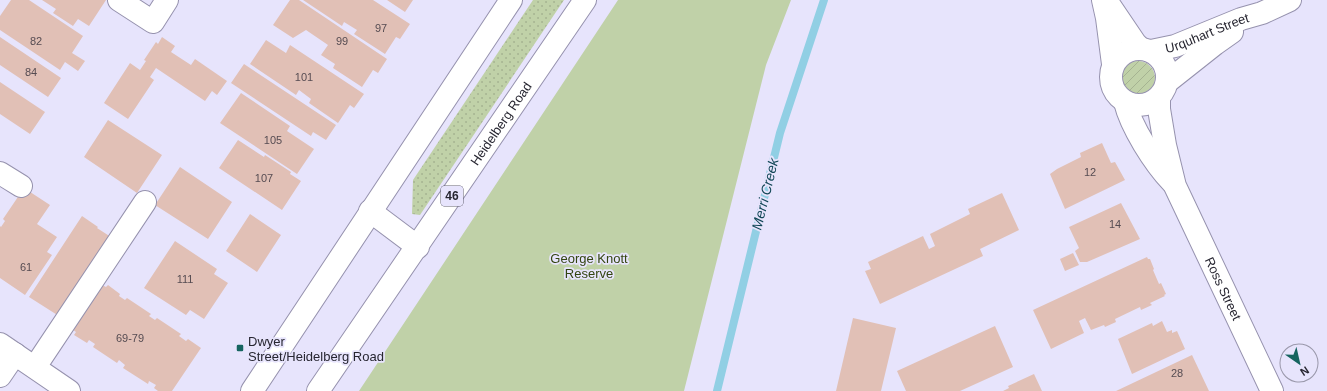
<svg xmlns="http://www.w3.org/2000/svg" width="1327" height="391" viewBox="0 0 1327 391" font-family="Arial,sans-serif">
<defs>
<pattern id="grass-dots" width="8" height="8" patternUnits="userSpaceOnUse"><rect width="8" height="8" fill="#c0d1a8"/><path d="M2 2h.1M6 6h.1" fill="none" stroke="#a5b391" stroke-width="1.8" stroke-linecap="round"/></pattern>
<pattern id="garden-furrows" width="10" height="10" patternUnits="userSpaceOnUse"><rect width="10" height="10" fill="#c0d1a8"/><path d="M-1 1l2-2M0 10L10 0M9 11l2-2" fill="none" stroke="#a5b391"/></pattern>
</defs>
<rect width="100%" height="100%" fill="#e7e4fc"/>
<path fill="url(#grass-dots)" d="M533 0H564L420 215 412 214 413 180Z"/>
<path fill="#c0d1a8" d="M618 0H791L766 65 684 391H359Z"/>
<path fill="url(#garden-furrows)" d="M1121 78a17 17 0 1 1 34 0a17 17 0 1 1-34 0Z"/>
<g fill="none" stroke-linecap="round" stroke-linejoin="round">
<path stroke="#91cfe4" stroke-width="8" d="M717 391 780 133 824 0"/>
</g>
<path fill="#e1c0b6" d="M11 0H29L83 36 72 53 85 61 78 71 65 62 60 70 0 30V16Z
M42 0H106L89 26 78 19 73 26 53 13 56 9Z
M290 0H299L387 59 378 73 373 70 362 87 333 68 335 64 321 55 328 45 306 30 293 38 273 25Z
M303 0H373L410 24 400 39 396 37 385 54 354 34 357 30 344 22 342 26Z
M387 0H413L405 12Z
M0 37 61 78 48 97 0 65Z
M162 37 175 46 171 52 191 65 195 59 227 81 217 95 212 91 205 101 156 68 150 77 154 80 128 119 104 103 130 63 140 70 146 61 144 60 156 42 158 44Z
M266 40 286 53 290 45 364 94 354 108 350 105 338 123 309 103 311 99 299 90 296 95 250 64Z
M244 64 336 125 326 140 313 132 311 136 231 83Z
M0 82 45 112 30 134 0 114Z
M241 93 290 126 287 131 314 149 297 174 220 123Z
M108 120 162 155 137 193 84 157Z
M238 140 264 157 265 155 291 172 290 174 301 181 282 210 219 168Z
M1102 143 1111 163 1115 162 1125 180 1065 209 1050 174 1057 169 1081 157 1080 153Z
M180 167 232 202 208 239 155 205Z
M24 188 50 205 37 224 57 237 47 252 52 255 25 295 0 278V226L1 227 5 221 3 219Z
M1002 193 1019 230 980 249 983 256 880 304 865 271 871 269 868 262 923 236 929 249 935 246 930 234 970 214 968 209Z
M1121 203 1140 239 1087 262H1080L1075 251 1079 248 1069 227Z
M250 214 281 235 257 272 226 251Z
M82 216 98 227 97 228 114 239 62 318 29 297Z
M175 241 217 269 214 274 228 283 204 319 190 310 186 315 144 288Z
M1073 253 1079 265 1065 271 1060 259Z
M1147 257 1148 259H1150L1154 269 1153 270 1159 284 1161 283 1166 294 1164 295 1165 296 1150 303 1152 305 1141 310 1140 307 1115 319 1116 322 1105 327 1104 325 1091 330 1085 318 1079 321 1084 333 1051 349 1033 310Z
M102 285 106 287 108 285 120 294 119 296 125 300 127 298 151 314 149 316 155 320 157 318 181 334 179 336 186 341 188 339 201 348 172 391H158L154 388 156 385 149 381 148 384 123 368 125 365 119 360 117 363 93 347 95 344 89 340 87 343 74 335 76 332 72 329Z
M853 318 896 328 881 391H836Z
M1162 321 1167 332 1172 330V333L1177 331 1185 349 1132 374 1118 339 1152 323 1153 326Z
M995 326 1013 367 960 391H906L897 371Z
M1192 355 1209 391H1116Z
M1034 374 1042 391H1003L1009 388 1008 386Z"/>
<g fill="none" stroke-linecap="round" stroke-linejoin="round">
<defs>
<g id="minor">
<path d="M119 0 153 22 167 0"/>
<path d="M1103 0 1107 18 1113 64"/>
<path d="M1108 3 1135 43 1141 49"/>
<circle cx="1139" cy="77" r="28"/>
<path id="s1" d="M1151 51 1175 46 1241 19 1262 13 1290 0"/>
<path d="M1167 82 1215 44 1232 32"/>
<path id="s2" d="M1159 98V109L1165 145 1175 186 1272 391"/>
<path d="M1125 102C1131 127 1154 163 1172 182"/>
<path d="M0 173 21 186"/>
<path d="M0 344 69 391"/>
<path d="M35 367 145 202"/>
<path d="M0 376 15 354"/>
</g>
<g id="major">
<path d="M370 211 418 247"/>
<path d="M252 391 511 0"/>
<path id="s3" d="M318 391 585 0"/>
</g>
</defs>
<use href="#minor" stroke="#9692ae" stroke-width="24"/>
<use href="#major" stroke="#9692ae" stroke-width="24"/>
<use href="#minor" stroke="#fff" stroke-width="22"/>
<use href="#major" stroke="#fff" stroke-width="22"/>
</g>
<rect fill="#166460" stroke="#e7e4fc" stroke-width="1.5" x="236" y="344" width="8" height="8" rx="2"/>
<g text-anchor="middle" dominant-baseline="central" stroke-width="3.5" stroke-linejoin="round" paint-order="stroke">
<g font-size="11" fill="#564c52">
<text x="381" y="28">97</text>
<text x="36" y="41">82</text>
<text x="342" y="41">99</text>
<text x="31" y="72">84</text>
<text x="304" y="77">101</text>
<text x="273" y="140">105</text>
<text x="1090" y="172">12</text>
<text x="264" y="178">107</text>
<text x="1115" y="224">14</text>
<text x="26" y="267">61</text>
<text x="185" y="279">111</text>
<text x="130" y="338">69-79</text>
<text x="1177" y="373">28</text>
</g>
<rect fill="#e7e4fc" stroke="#615f6e" stroke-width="1" x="441" y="186" width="22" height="20" rx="3"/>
<g font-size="12" font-weight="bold" fill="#272631">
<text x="452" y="196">46</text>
</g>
<g font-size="13" fill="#272631" stroke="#e7e4fc">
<text stroke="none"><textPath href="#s1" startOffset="59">Urquhart Street</textPath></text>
<text stroke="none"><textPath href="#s3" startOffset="324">Heidelberg Road</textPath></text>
<text stroke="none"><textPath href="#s2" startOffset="203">Ross Street</textPath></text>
</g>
<g font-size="13" fill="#334510" stroke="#e7e4fc">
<text x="589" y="258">George Knott<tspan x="589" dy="15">Reserve</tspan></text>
</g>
<g font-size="13" fill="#272631" stroke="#e7e4fc" text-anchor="start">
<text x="248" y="341">Dwyer<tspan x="248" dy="15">Street/Heidelberg Road</tspan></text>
</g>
<g font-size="14" font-style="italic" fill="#124757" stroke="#e7e4fc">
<text transform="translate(765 194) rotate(-76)">Merri Creek</text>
</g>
</g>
<g transform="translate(1299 363) rotate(146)"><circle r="19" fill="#e7e4fc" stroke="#9a98ab"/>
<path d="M0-3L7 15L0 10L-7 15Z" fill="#166460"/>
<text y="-6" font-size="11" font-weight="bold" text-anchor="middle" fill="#272631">N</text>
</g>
</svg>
